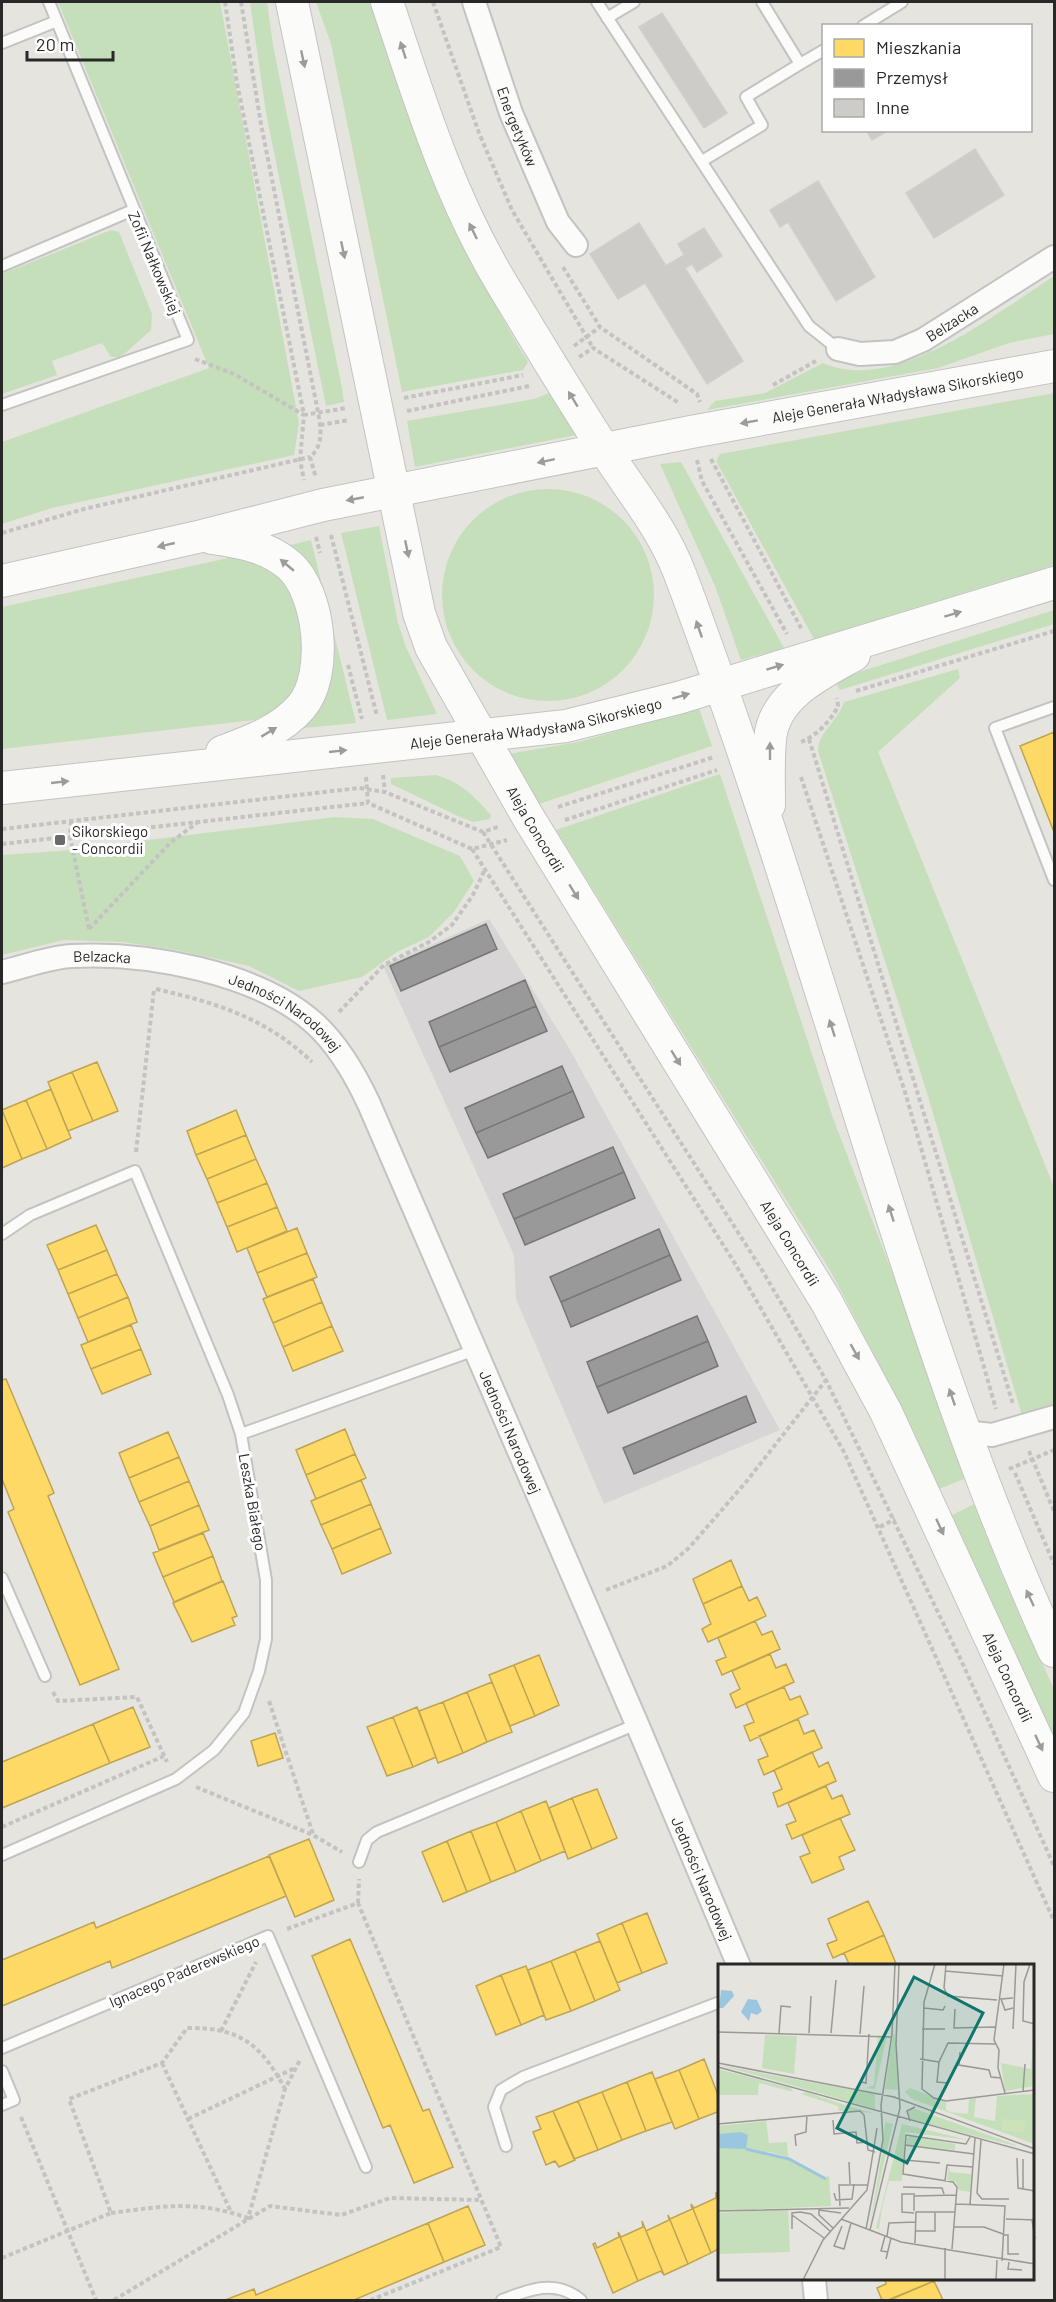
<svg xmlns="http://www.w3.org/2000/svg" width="1056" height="2302" viewBox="0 0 1056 2302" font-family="Barlow,sans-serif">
<rect width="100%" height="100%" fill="#e6e4df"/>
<path fill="#d7d5d6" d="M489 919 569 1048 780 1430 604 1504 516 1299 514 1255 383 966Z"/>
<path fill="#c6dfbb" d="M58 2H220L299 423 294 455 52 508 2 524V442L209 368Z
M250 2H267L273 45 342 388 344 402 326 406 266 113Z
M316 2H371C409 130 458 247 528 362L523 370 402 392 331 44Z
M111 230 119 232 152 314 151 330 121 357H111L102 343 52 361 57 375 2 394V274Z
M1054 276V334L1009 343 938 368 707 410 715 401 765 393 823 363C896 395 996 313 1054 276Z
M549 393 576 435 415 467 407 421 534 399Z
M1054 393V565L814 639 716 461 720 454Z
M681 462 784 648 741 660 715 586 660 464Z
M442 595a106 106 0 1 1 212 0a106 106 0 1 1-212 0Z
M379 526 398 623 406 647 437 714 387 720 341 533Z
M311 540 356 723 294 729 321 699 282 547Z
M233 557 255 559 290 584 304 630 303 680 279 710 254 720 2 749V607Z
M1054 610V624L840 690 834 680Z
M958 669 960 678 878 752 1054 1187V1410L1023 1419 927 1093 818 751C818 732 839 720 844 702Z
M699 708 712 746 539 804 508 754 578 742Z
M720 774 833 1118 908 1314 964 1479 939 1489 886 1377 831 1272 556 830Z
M436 775C461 782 474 796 491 815L490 819 473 822 460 817 391 784V778Z
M334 817 373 819 460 856 474 881 454 912 429 937 397 952 362 977 299 991 249 966 176 950 122 942 64 940 2 955V855L59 851Z
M974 1504 1003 1578 1054 1689V1738L952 1515Z"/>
<path fill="#ffd966" stroke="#bea453" stroke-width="1.5" d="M1054 732V832L1020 746Z
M97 1062 118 1111 93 1121 72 1072Z
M72 1072 93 1121 68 1131 48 1082Z
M51 1089 71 1138 47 1149 26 1100Z
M26 1100 47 1149 22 1159 2 1110Z
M2 1110 22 1159 2 1168Z
M236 1110 246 1135 196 1155 187 1131Z
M246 1135 256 1159 207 1179 196 1155Z
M256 1159 267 1183 217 1203 207 1179Z
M267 1183 277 1207 227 1227 217 1203Z
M277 1207 287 1231 237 1252 227 1227Z
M96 1225 107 1250 58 1270 47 1245Z
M297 1228 307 1253 257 1273 247 1248Z
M107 1250 117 1274 68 1294 58 1270Z
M307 1253 317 1277 267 1297 257 1273Z
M117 1274 128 1297 78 1318 68 1294Z
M313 1279 322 1302 273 1323 263 1299Z
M128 1297 137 1322 88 1342 78 1318Z
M322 1302 332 1326 283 1347 273 1323Z
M131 1325 141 1349 91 1369 81 1345Z
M332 1326 343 1351 293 1371 283 1347Z
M141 1349 151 1374 102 1394 91 1369Z
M6 1379 54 1493 48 1496 119 1669 80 1685 8 1512 14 1509 2 1479V1380Z
M345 1429 355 1454 306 1475 296 1450Z
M168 1432 179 1457 129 1478 119 1453Z
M355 1454 366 1478 316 1499 306 1475Z
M179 1457 189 1481 139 1502 129 1478Z
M361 1480 371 1504 321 1525 311 1501Z
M189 1481 199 1505 150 1526 139 1502Z
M371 1504 381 1528 332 1549 321 1525Z
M199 1505 209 1530 159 1550 150 1526Z
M381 1528 391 1553 342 1574 332 1549Z
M203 1533 213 1556 163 1577 153 1553Z
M213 1556 222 1581 174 1602 163 1577Z
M731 1560 742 1586 703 1604 693 1579Z
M223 1581 237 1616 232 1618 235 1625 192 1642 173 1603Z
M742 1586 749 1601 757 1597 766 1616 708 1642 702 1629 711 1624 703 1604Z
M755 1621 762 1635 772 1631 780 1649 722 1675 716 1661 726 1657 718 1638Z
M770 1654 776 1668 786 1664 794 1682 736 1708 730 1694 740 1689 732 1671Z
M539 1655 559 1705 535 1716 514 1665Z
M514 1665 535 1716 510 1726 489 1675Z
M492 1682 512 1732 487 1742 467 1692Z
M784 1687 790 1700 800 1696 808 1714 750 1741 744 1726 754 1722 746 1703Z
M467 1692 487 1742 463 1753 443 1702Z
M443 1702 463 1753 438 1763 419 1711Z
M133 1707 150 1747 110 1763 93 1724Z
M417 1707 436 1757 413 1767 393 1717Z
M393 1717 413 1767 387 1776 367 1727Z
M798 1719 804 1734 814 1730 822 1748 764 1775 758 1760 768 1756 759 1736Z
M93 1724 110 1763 2 1808V1762Z
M275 1733 283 1758 258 1766 251 1741Z
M812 1752 819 1767 828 1762 836 1781 778 1807 773 1793 782 1789 774 1770Z
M826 1786 832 1799 842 1795 850 1814 792 1839 786 1825 796 1821 788 1803Z
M597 1789 617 1838 592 1849 572 1798Z
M572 1798 592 1849 568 1859 549 1808Z
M546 1801 565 1851 541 1861 521 1811Z
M521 1811 541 1861 516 1872 496 1822Z
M840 1818 855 1850 839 1857 844 1869 812 1883 800 1857 810 1853 802 1835Z
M496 1822 516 1872 491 1882 471 1831Z
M471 1831 491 1882 467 1892 447 1841Z
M309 1839 334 1900 295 1917 269 1855Z
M447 1841 467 1892 443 1902 422 1852Z
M269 1856 286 1896 112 1968 110 1961 2 2006V1960L94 1922 96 1928Z
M868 1901 884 1935 833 1958 827 1944 837 1940 828 1919Z
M647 1913 667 1963 642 1973 622 1923Z
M622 1923 642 1973 617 1983 597 1934Z
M884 1935 897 1966H850L844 1953Z
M350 1939 423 2111 429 2109 453 2167 414 2183 390 2125 383 2128 312 1956Z
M600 1941 620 1990 595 2001 575 1951Z
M575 1951 595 2001 571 2011 551 1961Z
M551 1961 571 2011 546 2020 528 1970Z
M526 1966 544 2015 521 2025 501 1975Z
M501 1975 521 2025 496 2035 476 1986Z
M704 2059 720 2100V2111L699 2119 679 2070Z
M679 2070 699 2119 675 2129 655 2079Z
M652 2072 672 2122 646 2131 627 2082Z
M627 2082 646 2131 622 2140 602 2092Z
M602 2092 622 2140 598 2150 578 2101Z
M578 2101 598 2150 574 2159 553 2111Z
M553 2111 575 2160 559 2167 555 2161 546 2165 533 2132 541 2129 536 2117Z
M716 2192 720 2203V2248L711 2253 691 2204 694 2208 716 2198Z
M691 2204 711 2253 688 2264 668 2215 670 2219 692 2209Z
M468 2206 485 2245 444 2262 428 2223Z
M668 2215 688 2264 664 2275 642 2221 646 2231 669 2220Z
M642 2221 664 2275 661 2271 638 2281 618 2232 621 2237 643 2227Z
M428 2223 444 2262 354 2300H225L254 2289 256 2295Z
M618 2232 638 2281 613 2293 593 2244 595 2243 597 2248 619 2237Z
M885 2280H934V2281L888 2300H882L877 2288 886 2284Z
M934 2281 943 2300H893L892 2299Z"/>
<path fill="#999" stroke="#777" stroke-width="1.5" d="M486 924 497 949 401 991 390 966Z
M525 980 536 1006 439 1047 429 1022Z
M536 1006 547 1031 450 1072 439 1047Z
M562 1066 573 1091 476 1133 465 1108Z
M573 1091 584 1117 488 1158 476 1133Z
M613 1147 624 1172 514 1219 503 1194Z
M624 1172 635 1198 525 1245 514 1219Z
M659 1229 670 1255 561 1302 550 1277Z
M670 1255 681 1280 571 1327 561 1302Z
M697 1316 708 1341 597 1387 587 1362Z
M708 1341 718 1366 608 1413 597 1387Z
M746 1396 756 1422 634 1474 623 1448Z"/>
<path fill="#cdccc8" stroke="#d1cfcb" stroke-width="1.5" d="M662 13 727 113 704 128 639 27Z
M866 130H889L872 140Z
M975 149 1004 195 934 238 906 193Z
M818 181 875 277 836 301 788 222 780 227 770 210Z
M639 223 666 266 684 255 678 244 704 228 722 256 697 272 692 264 685 268 743 361 707 384 645 283 618 299 590 254Z"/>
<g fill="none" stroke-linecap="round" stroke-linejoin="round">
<defs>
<path id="lane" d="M597 2 809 326 838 349
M762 2 800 64 824 50
M607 18 634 2
M863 26 902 2
M2 43 57 21
M702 161 762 125 746 97 800 64
M2 266 133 210
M2 405 188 340 49 2
M1054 707 995 728 1054 880
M2 1234 30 1215 135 1171 228 1395 241 1434 266 1580V1639L259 1671 244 1713 214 1750 176 1779 2 1855
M241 1434 475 1350
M2 1578 45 1676
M359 1862 367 1840 377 1832 637 1724
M2 2048 268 1936 366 2167
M2 2071 14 2100 2 2105
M506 2146 494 2107 501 2090 523 2077 720 2002
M502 2300C530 2289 556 2279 581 2300"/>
<g id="street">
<path id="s1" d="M474 2 511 113 558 222 576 245"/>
<path id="s2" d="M838 349 860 354 895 352 923 340 1054 257"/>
<path id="s3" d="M2 972C24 967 49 957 72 956 146 952 256 972 313 1022 338 1044 355 1074 369 1104L637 1724 739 1966"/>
<path d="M964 1432 992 1435 1054 1417"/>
<path d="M814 2280 816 2300"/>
</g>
<g id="secondary">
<path id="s4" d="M292 2 419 613 431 647 528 817 826 1301 886 1412 1054 1776"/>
<path d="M387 2C419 98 449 196 502 284 536 340 570 397 606 452 632 492 663 529 680 574 752 765 811 960 872 1154 925 1322 980 1490 1054 1651"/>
<path d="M212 538C240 542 266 546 289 565 320 592 329 675 301 707 280 731 251 741 222 752"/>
<path id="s5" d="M2 581 202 536 323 505 691 432 1054 366"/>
<path id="s6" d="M2 788 566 726 678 698 1054 583"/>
<path d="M769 805C769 784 768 762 770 740 773 696 820 674 854 655"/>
</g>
</defs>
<use href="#lane" stroke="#c4c3c4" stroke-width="14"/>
<use href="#street" stroke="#c4c3c4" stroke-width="26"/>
<use href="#secondary" stroke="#c4c3c4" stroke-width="34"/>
<path stroke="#c3c3c2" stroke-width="4" stroke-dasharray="4.5 3" stroke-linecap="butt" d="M225 2 237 83 304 415 346 408
M241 2 261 124 318 412C321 429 324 445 310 457L316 478
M433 2 479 133 512 210 593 348
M563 267 600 327 697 394 700 402
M574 346 600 327
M579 357 593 348 679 403
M195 359 234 374 304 415 300 460 304 480
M773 385 816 361
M404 398 523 375
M407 411 529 386
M320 425 349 420
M711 459 802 630
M697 460 702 481 787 634
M2 533 84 509 310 457
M331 535 377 716
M316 537 320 553
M348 665 362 719
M856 691 1054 631
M809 739 1013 1404
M801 742C816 736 831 721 838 706L837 698
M383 775 385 792
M366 777 368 803 472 849 507 840
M801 777 905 1092 996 1409
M558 807 714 757
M565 820 717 770
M71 821 70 837 89 929
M2 829 359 788 385 792 483 832 500 826
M483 832 762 1270 826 1380 961 1660 1054 1866
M2 844 368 803
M472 849 734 1262 844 1452 1054 1921
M89 929 171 842 197 823
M156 989C217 1003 266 1018 312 1062
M339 1012 384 965 429 942 452 925 473 895 485 869
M136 1152 154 989
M1029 1451 1054 1511
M1009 1469 1054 1450
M1015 1473 1054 1564
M880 1527 895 1519
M606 1590 667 1566 688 1549 746 1482 826 1380
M53 1692 58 1701 137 1697 167 1762
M269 1701 313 1834
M196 1787 313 1835 342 1852
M2 1827 164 1756
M358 1903 359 1879
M287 1929 358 1903 501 2247 371 2300
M221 2031 256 1962
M162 2063 231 2212
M21 2117 96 2300
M188 2119 295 2068
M111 2213C163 2206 197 2200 248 2218L285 2089 300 2060
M2 2258 111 2213 69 2099 162 2063 187 2028C239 2027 261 2044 285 2089
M114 2300 270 2206 341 2215 390 2198 481 2200"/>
<use href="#lane" stroke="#fbfbfa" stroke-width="10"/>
<use href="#street" stroke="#fbfbfa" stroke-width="22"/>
<use href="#secondary" stroke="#fbfbfa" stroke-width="32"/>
</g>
<defs><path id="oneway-solid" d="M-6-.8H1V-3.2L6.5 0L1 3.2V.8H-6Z" transform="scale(1.5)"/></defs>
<g fill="#9c9c9c">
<use href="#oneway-solid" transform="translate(403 50) rotate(-108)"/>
<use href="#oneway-solid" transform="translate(303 59) rotate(78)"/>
<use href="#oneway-solid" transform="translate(473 231) rotate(-116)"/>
<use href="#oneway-solid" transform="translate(343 250) rotate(78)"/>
<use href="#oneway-solid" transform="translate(573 399) rotate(-121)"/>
<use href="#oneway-solid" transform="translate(749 422) rotate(170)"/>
<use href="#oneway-solid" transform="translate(546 461) rotate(168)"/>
<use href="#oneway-solid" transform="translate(355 499) rotate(169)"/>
<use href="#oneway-solid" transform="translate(166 545) rotate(167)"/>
<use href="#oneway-solid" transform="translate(407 549) rotate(78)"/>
<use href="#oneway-solid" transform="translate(287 565) rotate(-140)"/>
<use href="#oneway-solid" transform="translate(953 614) rotate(-17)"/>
<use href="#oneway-solid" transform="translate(699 629) rotate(-109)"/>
<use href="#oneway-solid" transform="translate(775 667) rotate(-17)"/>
<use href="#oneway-solid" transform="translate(681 696) rotate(-17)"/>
<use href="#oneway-solid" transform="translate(269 732) rotate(-31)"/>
<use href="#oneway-solid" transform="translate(338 751) rotate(-6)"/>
<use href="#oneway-solid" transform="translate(770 751) rotate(-90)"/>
<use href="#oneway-solid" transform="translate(60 782) rotate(-6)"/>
<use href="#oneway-solid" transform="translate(574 892) rotate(58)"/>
<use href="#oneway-solid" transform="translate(832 1028) rotate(-108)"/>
<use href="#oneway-solid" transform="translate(676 1058) rotate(58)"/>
<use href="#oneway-solid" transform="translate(891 1213) rotate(-108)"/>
<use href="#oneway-solid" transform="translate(855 1352) rotate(61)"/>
<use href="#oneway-solid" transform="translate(952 1397) rotate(-109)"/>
<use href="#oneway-solid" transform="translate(940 1527) rotate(65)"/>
<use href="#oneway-solid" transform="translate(1030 1598) rotate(-115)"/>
<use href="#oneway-solid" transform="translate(1039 1743) rotate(65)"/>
</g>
<rect fill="#6a6a68" stroke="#fff" stroke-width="2" x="54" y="834" width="12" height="12" rx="3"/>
<g text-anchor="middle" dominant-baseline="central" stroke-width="6" stroke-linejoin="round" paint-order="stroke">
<g font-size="15" fill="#282828" stroke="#fff">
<text stroke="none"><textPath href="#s1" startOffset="132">Energetyków</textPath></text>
<text transform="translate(155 263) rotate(67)">Zofii Nałkowskiej</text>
<text stroke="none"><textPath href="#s2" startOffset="122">Belzacka</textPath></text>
<text stroke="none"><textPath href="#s5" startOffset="915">Aleje Generała Władysława Sikorskiego</textPath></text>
<text stroke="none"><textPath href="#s6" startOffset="538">Aleje Generała Władysława Sikorskiego</textPath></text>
<text stroke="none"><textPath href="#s4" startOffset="870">Aleja Concordii</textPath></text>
<text stroke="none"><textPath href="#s3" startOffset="102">Belzacka</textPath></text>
<text stroke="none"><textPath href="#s3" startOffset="298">Jedności Narodowej</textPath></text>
<text stroke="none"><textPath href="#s4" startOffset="1356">Aleja Concordii</textPath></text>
<text stroke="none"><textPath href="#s3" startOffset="784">Jedności Narodowej</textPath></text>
<text transform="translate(253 1502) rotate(80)">Leszka Białego</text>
<text stroke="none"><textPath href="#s4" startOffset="1842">Aleja Concordii</textPath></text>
<text stroke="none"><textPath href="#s3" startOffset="1270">Jedności Narodowej</textPath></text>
<text transform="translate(184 1971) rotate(-23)">Ignacego Paderewskiego</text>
</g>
<g font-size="15" fill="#282828" stroke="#fff" text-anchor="start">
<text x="72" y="831">Sikorskiego<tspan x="72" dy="17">- Concordii</tspan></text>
</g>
</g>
<g transform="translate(718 1964)">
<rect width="316" height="316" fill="#e6e4df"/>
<path d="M175 70 177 71 180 126 167 125ZM47 71 79 72 76 110 44 104ZM160 71 169 72 157 125 148 124 156 121ZM315 81 316 122 287 127 283 99 313 105ZM0 101 157 130V145L34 110ZM0 105 73 124 75 128 41 119 40 131H1ZM192 124 228 138V146L232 148 250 150 251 135 258 134 256 153 277 157 279 132 316 130V180L194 135 187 128ZM88 128 130 142 156 149 121 147 120 142 83 130ZM195 144 298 181V182L193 156 190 148ZM48 157 51 179 69 178 70 193 52 188 47 189 70 195 108 214 111 211 113 242 0 247V162ZM167 158 175 160 152 260 165 183ZM184 160 250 176 187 168 184 217H171L164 244 161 265 168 269 158 264ZM193 172 237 180V186L189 181V174ZM231 202 232 208 253 210 254 205 252 228 241 226 238 218 229 216ZM70 245 72 288 0 290V249Z" fill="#c6dfbb"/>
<path d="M284 155 308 157 305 168 284 167Z" fill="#cee2b9"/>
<path d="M3 26 14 27 16 32 5 44H1ZM30 35 39 36 44 47 39 51 33 49 31 57 23 48ZM23 168 30 171 28 185 0 184V170Z" fill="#9ac6e0"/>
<path fill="none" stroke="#9ac6e0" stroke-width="3" d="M28 185 71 195 108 215"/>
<path fill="none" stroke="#9a9996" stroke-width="1.5" d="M217 0 206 38 204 125 216 134 228 137 317 126M286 0 276 76 281 86 280 104 287 129M312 0 306 18 305 57 317 60M227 7 285 12M226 24 230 32 279 36M226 24 228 0M206 44 225 46 227 42M295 44 287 46 283 35 295 34M237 45 236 64 277 63M204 65H227M295 65 298 0M0 68 173 73M61 69 63 42 73 43M91 69 93 32M113 69 118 16M142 70 146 22M242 88 241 101 271 106 273 113 283 114M202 95 221 98M0 99 176 133 317 185M0 103 317 190M143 118 148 119 151 70M230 119 219 118 221 98 230 79 277 80M305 127 307 100M115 156 116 170 138 168 139 179 149 178M192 157 189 147 197 143M0 160 142 147 146 151 150 186 157 188M263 176 259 229 264 235H291M187 181 256 190M78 182 77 171 88 168 89 151M299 194 300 224 317 227M305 195V225M186 196 222 199M131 198 132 220M227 217 229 201 255 203M185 223 224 224 226 230M116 229 118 236 134 235 136 220M238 240 287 242 284 297M252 240 257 174M122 242 121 221H150M0 247 131 244M196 247V232L239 231M196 249 184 248V230H197M74 251 106 274M123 255 183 278 317 300M288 255 317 256M314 256 317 275M124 262 116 282 126 285 133 259M236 263H266L285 270M115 264 101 251V246L123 249M74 265V249L82 248 93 250 112 267M148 265 165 176 163 141 174 70 177 0M152 266 182 144 178 80 181 0M198 267H217V248M285 271H290V290H301M167 272 163 287 170 288M169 272 171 259 198 258M197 279 198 248H237M227 284V316M234 285 239 223 235 218 185 210 188 171 248 180 252 173M168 295 173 274M291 298 290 305 304 306M85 316 105 276 149 226 159 164M278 316 279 296"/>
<path fill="#0f766e" fill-opacity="0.15" stroke="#0f766e" stroke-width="3" d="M196 13 265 49 189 199 119 164Z"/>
<rect width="316" height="316" fill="none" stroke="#282828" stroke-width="3"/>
</g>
<rect width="1056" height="2302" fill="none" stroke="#282828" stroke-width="6"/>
<rect x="822" y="24" width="210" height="108" fill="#ffffff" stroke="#a9a9a9" stroke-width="1.5"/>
<rect x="834" y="39" width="30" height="18" fill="#ffd966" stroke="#a9a9a9" stroke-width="1.5"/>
<text x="876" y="54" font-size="18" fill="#282828">Mieszkania</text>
<rect x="834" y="69" width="30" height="18" fill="#999999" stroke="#a9a9a9" stroke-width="1.5"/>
<text x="876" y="84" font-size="18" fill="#282828">Przemysł</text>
<rect x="834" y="99" width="30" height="18" fill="#cdccc8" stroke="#a9a9a9" stroke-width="1.5"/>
<text x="876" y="114" font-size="18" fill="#282828">Inne</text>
<path d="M27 51v9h86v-9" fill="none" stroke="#282828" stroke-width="3"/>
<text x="36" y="51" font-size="18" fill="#282828" stroke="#ffffff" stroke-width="4.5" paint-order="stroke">20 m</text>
</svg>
